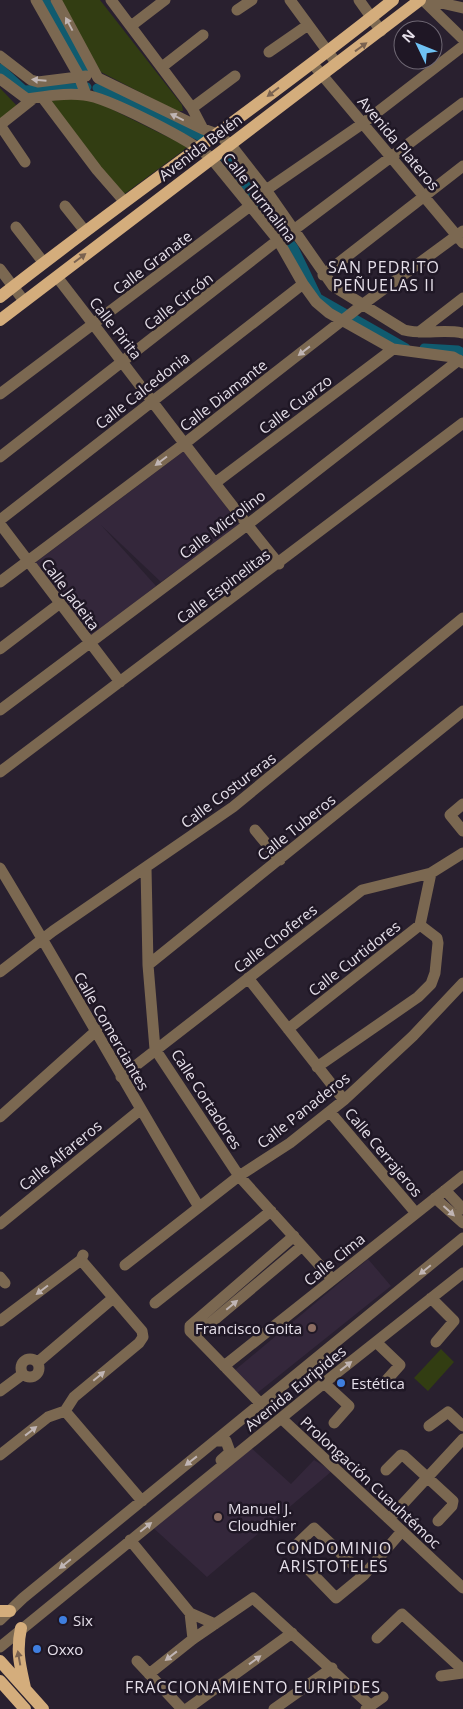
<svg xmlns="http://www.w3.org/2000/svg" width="463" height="1709" viewBox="0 0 463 1709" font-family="'Open Sans',sans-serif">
<rect width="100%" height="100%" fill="#29202f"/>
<path fill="#34273b" d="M184 451 240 525 161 582 101 525 156 586 90 638 35 563Z
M368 1259 391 1286 256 1394 235 1370Z
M248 1445 291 1484 314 1460 332 1471 207 1577 149 1524Z"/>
<path fill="#323d12" d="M58 0H100L182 105 183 111H176L101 72Z
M0 88 17 106 0 121Z
M87 97 188 147 123 195 48 101Z
M441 1349 454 1362 428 1391 414 1378Z"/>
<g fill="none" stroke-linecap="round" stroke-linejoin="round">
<path stroke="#105b6f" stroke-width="9" d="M45 0 88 74
M0 68 24 90 87 87
M97 88 205 139
M222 154 294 248 318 298 406 348
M424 348 458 350 463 353"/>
<path stroke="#7b6851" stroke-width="11" d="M36 0 79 76 86 95
M56 0 98 78 203 129 217 134 230 144 266 190 333 286 404 330C424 335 443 329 463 333
M111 0 192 108 203 129
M290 0 337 64
M359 0 381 31
M423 0 463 39
M428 0 463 8
M237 10 252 0
M131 26 165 0
M269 52 308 25
M0 56 31 80 38 82 86 76
M312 63 463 243
M162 67 203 35
M0 79 27 99C46 96 65 93 84 95 107 97 194 142 211 158L278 240 303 284 316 302 329 313 393 349 453 357 463 363
M42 97 97 170 124 201
M192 108 235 76
M0 125 25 162
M0 125 34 98
M266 190 362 124 463 46
M65 206 85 231
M16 227 44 263
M295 229 463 103
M0 269 24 301
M323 275 463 166
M57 277C131 372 202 470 279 564
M419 332 463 298
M0 394 250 206
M0 457 278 240
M215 483 393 349
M0 520 303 284
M0 524 120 682
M0 582 184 444 362 305 463 231
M0 649 59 604
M0 710 247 525 459 360
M0 772 463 423
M463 804 450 815 463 831
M255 830 280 860
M0 868C68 980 131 1095 199 1207
M146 868 148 965 155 1049 239 1176 332 1279
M148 965 463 711
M0 972 53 931 233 807 463 618
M248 978 344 1100
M288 1029 420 925 431 873
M317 1067 418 997 431 984 435 973 438 943 437 938 420 925
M121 1077 362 890 431 873 463 853
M330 1112 415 1212
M0 1117 97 1030
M445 1190 463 1209
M435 1198 463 1223
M0 1224 140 1110
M125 1265 239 1176 290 1143 344 1100 413 1036 463 983
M0 1277 5 1283
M431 1298 454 1321 436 1342
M155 1303 271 1211
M0 1321 81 1260 83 1255
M195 1336 302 1246
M376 1342 400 1365 384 1383
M21 1368a9 9 0 1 1 18 0a9 9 0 1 1-18 0Z
M38 1362 112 1299
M224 1366 463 1176
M324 1383 349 1406 334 1423
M0 1391 23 1374
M261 1404 195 1336 190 1331V1326L294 1236
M65 1411 142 1501
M281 1418 463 1588
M429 1426 448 1412 463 1426
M217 1441H226L230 1452 221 1460
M0 1455 48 1417 65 1411 74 1397 139 1343 143 1337 142 1331 81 1260
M386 1470 401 1455 404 1456 453 1501 452 1506 438 1521
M389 1519 463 1439
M130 1540 190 1613 215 1624
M293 1548 314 1528 364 1575
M306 1567 336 1598 364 1575 402 1531
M190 1613 193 1639
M0 1620 23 1598 463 1238
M377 1638 402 1614 463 1670
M0 1647 324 1383 463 1273
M137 1661 182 1709
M149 1674 193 1639 253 1598 371 1706
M441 1676 463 1673
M187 1709 292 1633
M274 1709 332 1668
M366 1709 383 1697"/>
<path stroke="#d4ad7c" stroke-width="12" d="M0 297C129 195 265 103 393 0
M0 320 420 0
M0 1611H10
M21 1628C16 1652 20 1665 25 1688
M0 1661 43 1709
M0 1681 25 1709"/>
</g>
<defs><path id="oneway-solid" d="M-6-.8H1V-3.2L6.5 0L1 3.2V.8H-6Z" transform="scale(1.25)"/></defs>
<g fill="#c0b5b4">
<use href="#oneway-solid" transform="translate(69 24) rotate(-118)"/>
<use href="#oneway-solid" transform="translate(39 80) rotate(-175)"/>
<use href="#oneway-solid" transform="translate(177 117) rotate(-154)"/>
<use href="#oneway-solid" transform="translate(304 351) rotate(142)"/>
<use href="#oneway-solid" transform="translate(161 461) rotate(143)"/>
<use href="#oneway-solid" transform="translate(449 1211) rotate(42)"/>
<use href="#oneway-solid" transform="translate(425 1270) rotate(141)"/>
<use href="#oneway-solid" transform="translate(42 1290) rotate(143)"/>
<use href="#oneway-solid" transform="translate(232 1305) rotate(-40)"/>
<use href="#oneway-solid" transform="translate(346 1366) rotate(-38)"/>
<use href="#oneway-solid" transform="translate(99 1376) rotate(-40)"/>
<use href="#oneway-solid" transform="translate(31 1431) rotate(-38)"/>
<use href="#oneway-solid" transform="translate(191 1461) rotate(142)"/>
<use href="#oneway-solid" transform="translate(146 1527) rotate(-39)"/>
<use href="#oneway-solid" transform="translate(65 1564) rotate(141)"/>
<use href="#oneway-solid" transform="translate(171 1656) rotate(142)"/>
<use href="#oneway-solid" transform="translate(255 1660) rotate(-36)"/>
</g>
<g fill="#7a6250">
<use href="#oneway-solid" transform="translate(361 47) rotate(-36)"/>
<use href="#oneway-solid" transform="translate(273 92) rotate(143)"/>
<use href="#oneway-solid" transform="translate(80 258) rotate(-37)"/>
<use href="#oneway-solid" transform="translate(19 1658) rotate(-100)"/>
</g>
<g fill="#8d6e63" stroke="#1f1725" stroke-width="2">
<circle cx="312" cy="1328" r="5"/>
<circle cx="218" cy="1517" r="5"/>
</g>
<g fill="#3f7fe0" stroke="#1f1725" stroke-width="2">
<circle cx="341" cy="1383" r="5"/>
<circle cx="63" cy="1620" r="5"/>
<circle cx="37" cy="1649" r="5"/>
</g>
<g text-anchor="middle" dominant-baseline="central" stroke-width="5" stroke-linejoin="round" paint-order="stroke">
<g font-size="15" fill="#e5dfe9" stroke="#1f1725">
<text transform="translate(399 143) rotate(50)">Avenida Plateros</text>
<text transform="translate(200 147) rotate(-37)">Avenida Belén</text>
<text transform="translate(260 197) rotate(52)">Calle Turmalina</text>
<text transform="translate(152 262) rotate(-37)">Calle Granate</text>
<text transform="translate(178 301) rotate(-38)">Calle Circón</text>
<text transform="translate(116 328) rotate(52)">Calle Pirita</text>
<text transform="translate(142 390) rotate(-38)">Calle Calcedonia</text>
<text transform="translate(223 395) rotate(-38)">Calle Diamante</text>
<text transform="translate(295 404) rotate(-37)">Calle Cuarzo</text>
<text transform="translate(222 524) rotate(-37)">Calle Microlino</text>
<text transform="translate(223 586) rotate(-37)">Calle Espinelitas</text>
<text transform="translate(71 594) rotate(53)">Calle Jadeita</text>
<text transform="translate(228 790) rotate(-37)">Calle Costureras</text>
<text transform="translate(296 827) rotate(-39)">Calle Tuberos</text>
<text transform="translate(275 938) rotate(-38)">Calle Choferes</text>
<text transform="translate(354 958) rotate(-38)">Calle Curtidores</text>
<text transform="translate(112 1031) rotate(60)">Calle Comerciantes</text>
<text transform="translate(207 1099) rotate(57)">Calle Cortadores</text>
<text transform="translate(303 1110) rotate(-38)">Calle Panaderos</text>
<text transform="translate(384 1152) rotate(50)">Calle Cerrajeros</text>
<text transform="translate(60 1155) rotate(-39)">Calle Alfareros</text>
<text transform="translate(334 1259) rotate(-39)">Calle Cima</text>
<text transform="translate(295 1388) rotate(-39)">Avenida Euripides</text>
<text transform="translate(371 1482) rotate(43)">Prolongación Cuauhtémoc</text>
</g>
<g font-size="15" fill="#e5dfe9" stroke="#1f1725" text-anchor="start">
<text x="302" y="1328" text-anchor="end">Francisco Goita</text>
<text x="351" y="1383">Estética</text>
<text x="228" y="1508">Manuel J.<tspan x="228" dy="17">Cloudhier</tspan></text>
<text x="73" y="1620">Six</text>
<text x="47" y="1649">Oxxo</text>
</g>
<g font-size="16" letter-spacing="1" fill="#e5dfe9" stroke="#1f1725">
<text x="384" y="267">SAN PEDRITO<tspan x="384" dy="18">PEÑUELAS II</tspan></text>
<text x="334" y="1548">CONDOMINIO<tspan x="334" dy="18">ARISTOTELES</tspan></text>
<text x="253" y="1687">FRACCIONAMIENTO EURIPIDES</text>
</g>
</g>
<g transform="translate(418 45) rotate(313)"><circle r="24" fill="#1f1725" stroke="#6e6773"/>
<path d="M0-4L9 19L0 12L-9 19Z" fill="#6fc2f4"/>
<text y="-8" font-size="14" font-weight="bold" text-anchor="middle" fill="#e5dfe9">N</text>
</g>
</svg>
